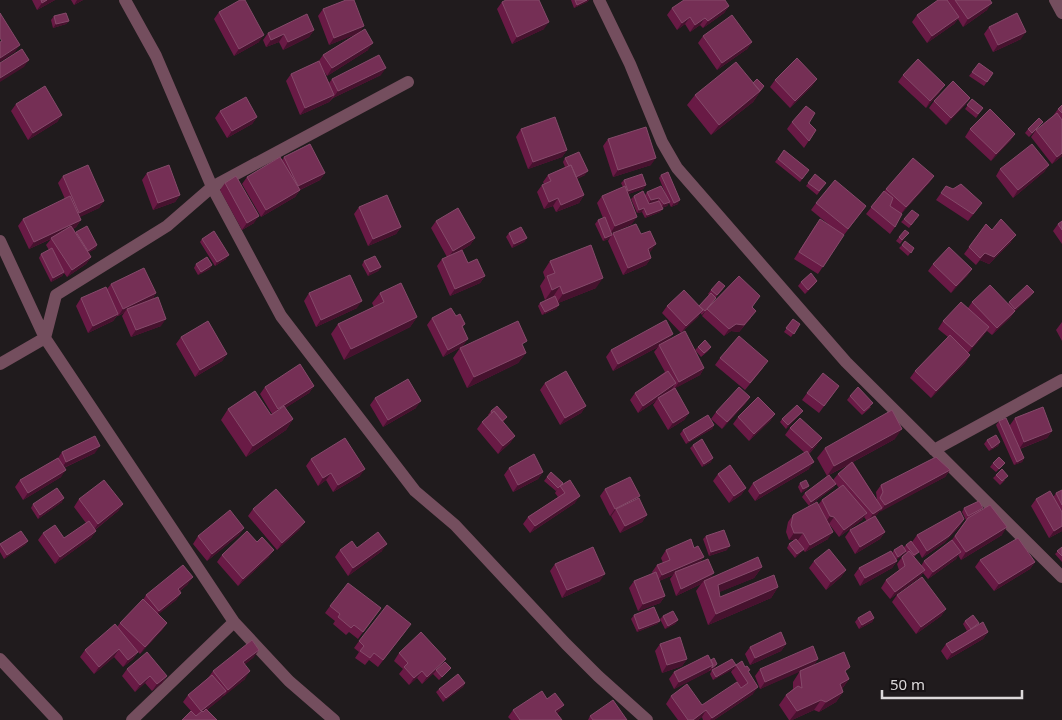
<svg xmlns="http://www.w3.org/2000/svg" width="1062" height="720" viewBox="0 0 1062 720" font-family="'Noto Sans',sans-serif">
<rect width="100%" height="100%" fill="#201b1d"/>
<g fill="none" stroke-linecap="round" stroke-linejoin="round">
<path stroke="#744e5e" stroke-width="12" d="M125 0 156 56 212 187 281 316 415 491 455 525 566 644 598 676 647 720
M599 0 630 64 662 142 677 168 846 362 1062 577
M1055 0 1062 13
M0 241 45 338 234 622 289 681 334 720
M0 364 45 338 56 295 167 226 212 187 408 82
M934 450 1062 380
M0 659 57 720
M132 720 234 622"/>
</g>
<path fill="#691a45" d="M32 0H55L37 10Z
M71 0H83L74 5Z
M571 0H589L587 2 574 8Z
M938 0H990L987 10 963 27 958 19 954 24 927 43 912 22 917 15Z
M502 2 544 29 512 44 497 9Z
M729 6 724 13 703 28 700 25 690 32 685 24 677 30 667 15 672 8Z
M323 9 360 32 368 50 327 76 323 70 329 83 332 79 381 75 333 98 329 102 300 115 286 81 291 74 318 62 323 55 356 34 329 45 318 16Z
M219 12 259 42 234 56 214 19Z
M54 16 69 21 66 24 53 28 51 20Z
M989 27 1021 39 993 52 984 34Z
M314 30 309 37 283 50 279 42 266 47 263 40 268 33Z
M703 36 752 42 747 49 717 70 698 43Z
M979 63 993 73 984 86 969 76Z
M903 75 940 92 926 108 898 82Z
M817 79 812 86 790 108 770 87 775 80Z
M753 83 764 86 753 102 711 135 687 105 695 95Z
M970 98 965 105 946 125 929 108 934 101Z
M972 99 983 108 976 118 965 109Z
M16 104 62 115 57 122 28 140 11 111Z
M1062 105V156L1052 164 1031 137 1036 130 1029 137 1025 133 1028 129 1040 125 1036 130 1053 116 1058 109Z
M220 111 257 117 252 124 227 138 215 118Z
M792 122 809 123 816 130 804 148 787 129Z
M521 129 567 150 562 157 528 169 516 137Z
M970 129 1015 134 1010 141 991 161 965 137Z
M608 139 651 165 613 177 603 146Z
M784 150 809 170 800 182 775 162Z
M284 157 325 173 320 180 300 190 295 197 261 217 242 184 247 177 282 160Z
M565 158 585 175 577 179 584 195 579 203 556 212 553 206 544 209 537 192 542 185 544 184 543 182 548 175 565 167 563 162Z
M1049 165 1044 172 1013 198 996 176 1000 169Z
M147 173 180 195 175 202 153 210 142 180Z
M815 174 826 183 817 195 806 186Z
M661 175 678 204 671 207 669 203 667 206 662 208 660 212 645 218 642 212 637 213 631 199 634 196 645 195 647 192 668 200 659 178Z
M63 176 104 201 99 208 79 217 81 220 76 227 73 229 76 233 97 245 95 249 89 252 91 257 86 264 67 277 64 273 62 276 51 282 39 258 41 254 49 250 46 245 51 239 29 249 18 226 23 219 65 199 58 183Z
M934 176 929 183 902 213 895 227 890 234 866 214 886 189Z
M624 180 646 185 643 189 628 194 632 224 611 233 612 235 609 239 603 241 595 224 598 220 603 218 597 203 602 196 623 187 621 183Z
M225 183 254 223 242 230 220 190Z
M941 193 977 210 968 221 936 200Z
M816 203 866 206 844 235 818 274 794 259 815 226 828 224 811 210Z
M359 207 401 227 396 234 368 246 354 214Z
M919 215 909 228 901 222 904 219Z
M436 221 475 238 470 245 462 250 468 263 485 276 480 283 450 296 437 266 442 259 447 257 431 228Z
M1062 221V244L1053 231 1058 224Z
M986 224 992 230 1011 242 989 264 980 260 976 265 964 254Z
M509 233 527 238 524 242 512 248 506 237Z
M613 233 651 251 649 252 651 258 646 265 623 275 608 241Z
M906 236 900 244 896 241 899 237Z
M202 239 226 259 215 266 200 242Z
M902 245 914 248 908 256 899 248Z
M364 261 381 267 378 271 368 276 362 265Z
M550 261 596 288 558 303 559 305 556 309 542 315 538 306 540 303 553 297 545 300 540 286 545 278 543 272Z
M196 264 210 269 198 275 194 268Z
M933 264 972 269 967 276 951 293 928 271Z
M801 282 815 284 805 294 798 286Z
M111 284 156 293 152 300 161 326 131 337 122 316 124 313 118 316H117L113 321 88 333 76 306 81 298 107 289Z
M723 289 716 297 714 301 702 315 700 313 698 317 681 333 662 313 667 306H699L709 295 708 294 711 290Z
M309 293 357 308 316 327 304 301Z
M380 293 417 317 410 327 344 360 331 334 338 324 374 307 372 303Z
M1031 296 1015 311 1010 318 992 335 987 331 968 353 970 355 965 363 931 398 910 378 915 371 948 337 938 329 943 321 968 308 972 302 1008 304 1009 302Z
M752 307 751 318 739 332 731 331 724 336 702 316 707 309Z
M456 316 465 324 462 328 463 346 443 357 427 325 432 318Z
M793 319 800 324 791 337 784 332Z
M1062 322V341L1056 330Z
M181 337 227 354 222 361 195 377 176 344Z
M670 339 704 368 700 375 675 388 689 413 684 420 668 430 653 405 656 401 638 413 630 400 635 393 665 372 654 352 658 347 613 371 606 357 611 350Z
M523 347 526 353 518 363 467 388 453 358 460 348Z
M698 347H711L708 351 701 357 695 350Z
M720 358 763 368 745 390 715 365Z
M545 383 586 406 581 413 560 425 540 390Z
M314 386 309 393 285 408 293 419 286 430 246 457 221 420 228 409 271 415 272 414 260 394 265 387Z
M839 386 819 413 802 400 807 393Z
M850 396 871 407 862 415 847 400Z
M750 397 745 404 722 429 711 419 716 412Z
M375 398 416 408 383 427 370 405Z
M491 411 507 417 503 422 515 436 510 443 498 454 477 429 482 422 489 415H488Z
M803 411 800 414 786 429 780 422 782 419Z
M775 414 770 421 749 441 733 424 738 417Z
M1015 418 1052 431 1047 438 1020 449 1024 458 1022 462 1014 465 996 425 999 421 1010 425Z
M714 425 712 429 686 444 680 434 683 430Z
M790 428 817 445 809 454V469L755 501 748 491 753 483 805 453 785 435Z
M895 439 853 462 877 500 876 492 881 485 950 470 945 477 880 511 875 516 885 532 880 539 855 554 845 537 850 530 867 521 864 517 862 520 839 537 830 525 828 539 805 552 803 550 795 558 787 548 789 544 794 540H789L786 532 788 522 793 515 818 505 822 500 839 488 836 484 833 488 809 506 802 497 805 493 833 480 838 474 852 463 827 476 817 458 825 448Z
M987 440 1000 442 998 446 989 451 984 444Z
M693 445 711 462 702 467 690 448Z
M62 452 95 453 64 468 61 477 23 500 15 487 20 480 58 458Z
M311 459 360 476 333 492 326 480 318 486 306 466Z
M993 463H1005L996 472 990 467Z
M509 468 543 472 538 479 513 492 504 475Z
M718 474 746 488 741 495 729 503 713 481Z
M996 475 1005 480 1000 485 993 478Z
M547 477 561 485 575 503 530 533 523 524 528 517 558 497 555 493 558 488 556 491 544 481Z
M800 483 807 489 801 493 798 487Z
M605 489 638 498 647 515 642 522 620 533 611 516 612 515 610 516 600 496Z
M1062 490V531L1049 538 1031 506 1036 499 1054 496 1056 493Z
M79 499 123 504 118 511 95 530 96 531 91 538 55 564 38 540 43 533 64 538 86 523 74 507Z
M62 502 38 519 31 508 33 504Z
M964 508 981 510 1002 535 961 560 958 555 956 559 928 579 923 573 920 577 890 599 881 588 886 580 899 570 897 564 902 557 907 553 906 552 904 554 896 560 897 561 892 568 860 586 854 575 859 568 892 553 894 550 904 547 906 545 912 542 917 535 964 519 959 527 944 543 922 558 919 552 914 557 921 566 924 561 951 541 967 519 966 520 962 512Z
M253 509 300 529 277 550 248 516Z
M244 528 239 535 207 561 193 544 198 536Z
M706 536 727 550 709 556 703 539Z
M28 541 25 545 4 559 0 552V544Z
M1062 547V562L1055 554Z
M357 548 382 551 348 576 335 557 340 550Z
M666 550 700 562 711 577 762 567 754 578 719 592 720 597 778 587 771 598 708 625 696 591 701 584 676 596 670 579 673 575 659 581 665 596 660 603 638 611 629 588 634 581 653 574 652 572 657 565 663 563 661 558Z
M222 555 269 557 238 586 217 562Z
M980 560 1035 562 1030 569 994 591 975 567Z
M814 561 846 570 841 577 826 590 809 568Z
M555 564 600 581 562 598 550 571Z
M188 584 180 591 181 593 176 600 158 614 167 623 162 630 140 654 138 652 133 659 123 667 114 657 94 674 80 657 85 650 117 627 120 623 143 600 146 595Z
M897 595 946 609 941 616 916 634 892 602Z
M330 606 381 608 358 639 349 632 346 635 333 624 335 621 325 613Z
M634 615 660 621 657 624 637 632 631 619Z
M663 616 678 620 675 624 665 629 660 619Z
M858 618H874L872 622 859 629 855 622Z
M965 621 979 623 977 626 988 632 983 639 947 660 941 651 946 644 967 631 963 624Z
M406 631 378 667 369 660 365 665 355 658 359 652 354 648 359 641Z
M660 644 687 659 682 666 662 673 655 651Z
M786 644 781 651 750 665 745 654 750 647Z
M399 653 446 659 441 665 451 668 439 680 433 674 436 671 422 684 417 678 409 685 399 674 403 669 394 661Z
M708 655 715 668 674 689 669 679 674 672Z
M254 657 245 664V679L222 697 207 710 217 720H182L191 711 183 702 188 695 208 678 213 671Z
M818 659 813 666 846 673 849 679 842 689 843 692 836 702 819 712 814 710 792 720H789L779 705 786 695 793 689V682L800 671 760 689 755 676 760 669Z
M736 665 745 667 750 670 748 672 753 694 714 720H703L702 717 698 720H678L666 704 671 696 702 705 741 688 731 672 733 669 713 680 710 674 712 670Z
M127 669 167 676 162 683 152 691 145 683 135 692 122 676Z
M465 683 463 687 443 702 436 692 439 689Z
M547 699 564 705 557 713 562 720H511L508 717 513 710Z
M590 716 627 720H588Z"/>
<path fill="#46122e" d="M47 0H55L37 10 42 3Z
M77 0H83L74 5Z
M587 0H589L587 2 574 8 577 5Z
M992 3 987 10 963 27 968 19Z
M729 6 724 13 703 28 708 21Z
M690 17 685 24 677 30 682 23Z
M959 17 954 24 927 43 932 36Z
M705 18 700 25 690 32 695 25Z
M69 21 66 24 53 28 56 24Z
M549 22 544 29 512 44 517 37Z
M364 26 359 33 329 45 334 38Z
M314 30 309 37 283 50 288 42Z
M1026 32 1021 39 993 52 998 45Z
M284 34 279 42 266 47 271 40Z
M264 35 259 42 234 56 239 49Z
M752 42 747 49 717 70 722 63Z
M373 43 368 50 327 76 332 68Z
M20 45 15 52 0 62V58Z
M29 60 24 67 0 82V78Z
M386 68 381 75 333 98 338 91Z
M817 79 812 86 790 108 795 101Z
M945 85 940 92 926 108 930 101Z
M764 86 753 102 711 135 719 125Z
M334 95 329 102 300 115 305 108Z
M970 98 965 105 946 125 951 118Z
M62 115 57 122 28 140 33 133Z
M257 117 252 124 227 138 232 131Z
M1015 134 1010 141 991 161 996 154Z
M567 150 562 157 528 169 533 162Z
M1062 153V156L1052 164 1057 157Z
M656 158 651 165 613 177 618 170Z
M1049 165 1044 172 1013 198 1018 190Z
M588 171 585 175 572 181 575 177Z
M325 173 320 180 293 193 298 186Z
M934 176 929 183 901 214 906 207Z
M646 185 643 189 626 195 628 191Z
M300 190 295 197 261 217 266 210Z
M180 195 175 202 153 210 158 203Z
M584 195 579 203 556 212 561 205Z
M558 198 553 206 544 209 549 202Z
M659 198 657 202 648 204 651 200Z
M680 200 678 204 671 207 674 203Z
M104 201 99 208 74 220 79 213Z
M670 202 667 206 661 208 664 204Z
M982 203 977 210 968 221 973 214Z
M644 208 642 212 637 213 639 210Z
M663 209 660 212 645 218 647 215Z
M259 216 254 223 242 230 247 223Z
M637 217 632 224 610 234 615 226Z
M81 220 76 227 29 249 34 242Z
M401 227 396 234 368 246 373 239Z
M612 235 609 239 603 241 605 238Z
M1016 235 1011 242 989 264 980 260 976 265 985 253Z
M475 238 470 245 448 258 453 251Z
M527 238 524 242 512 248 514 244Z
M656 244 651 251 644 256 648 249Z
M97 245 95 249 84 255 87 251Z
M229 255 226 259 215 266 217 262Z
M91 257 86 264 67 277 72 270Z
M651 258 646 265 623 275 628 268Z
M212 265 210 269 198 275 201 272Z
M381 267 378 271 368 276 370 272Z
M972 269 967 276 951 293 956 286Z
M64 272 62 276 51 282 53 278Z
M485 276 480 283 450 296 455 289Z
M603 278 596 288 556 304 563 294Z
M817 281 815 284 805 294 808 290Z
M560 286 553 297 545 300 552 290Z
M1034 292 1031 296 1013 313 1015 309Z
M156 293 151 301 127 309 124 313 118 316 123 309Z
M362 301 357 308 316 327 321 320Z
M559 305 556 309 542 315 545 312Z
M703 310 698 317 681 333 686 326Z
M756 311 739 332 731 331 724 336 729 329 736 324Z
M1015 311 1010 318 992 335 997 328Z
M118 314 113 321 88 333 93 326Z
M417 317 410 327 344 360 351 349Z
M166 319 161 326 131 337 136 330Z
M989 327 984 335 967 355 972 347Z
M673 334 668 341 659 345 658 347 613 371 618 364Z
M468 339 463 346 443 357 448 350Z
M526 353 518 363 467 388 474 377Z
M227 354 222 361 195 377 200 370Z
M970 355 965 363 931 398 936 391Z
M704 368 700 375 674 389 679 382Z
M676 383 671 390 658 398 656 401 638 413 643 406Z
M314 386 309 393 273 416 278 409Z
M750 397 745 404 722 429 727 422Z
M421 401 416 408 383 427 388 420Z
M586 406 581 413 560 425 565 418Z
M803 411 800 414 786 429 788 425Z
M689 413 684 420 668 430 673 423Z
M775 414 770 421 749 441 754 434Z
M293 419 286 430 246 457 253 446Z
M714 425 712 429 686 444 689 441Z
M902 429 895 439 827 476 834 466Z
M1052 431 1047 438 1019 449 1024 442Z
M515 436 510 443 498 454 503 446Z
M822 438 817 445 807 455 812 448Z
M1000 442 998 446 989 451 992 448Z
M100 446 95 453 61 469 66 462Z
M713 458 711 462 702 467 704 464Z
M1024 458 1022 462 1014 465 1017 462Z
M814 462 809 469 755 501 760 494Z
M365 469 360 476 333 492 338 485Z
M66 470 61 477 23 500 28 493Z
M950 470 945 477 880 512 885 505Z
M543 472 538 479 513 492 518 485Z
M331 473 326 480 318 486 323 478Z
M836 484 833 488 809 506 811 502Z
M809 486 807 489 801 493 803 489Z
M746 488 741 495 729 503 734 496Z
M580 496 575 503 530 533 535 526Z
M640 496 635 503 616 509 612 515 610 516 615 509Z
M64 498 62 502 38 519 40 515Z
M123 504 118 511 93 531 98 524Z
M882 508 877 515 868 521 873 514Z
M867 513 862 520 839 537 844 530Z
M647 515 642 522 620 533 625 526Z
M830 516 834 517 829 524 825 523Z
M964 519 959 527 944 543 922 558 927 551Z
M305 522 300 529 277 550 282 543Z
M1062 526V531L1049 538 1054 531Z
M1007 527 1002 535 961 560 966 552Z
M244 528 239 535 207 561 212 554Z
M96 531 91 538 55 564 60 557Z
M833 532 828 539 805 552 810 545Z
M885 532 880 539 855 554 860 547Z
M794 533H803L798 540H789Z
M28 541 25 545 4 559 7 555Z
M387 544 382 551 348 576 353 568Z
M730 546 727 550 709 556 711 552Z
M804 549 802 552 795 558 797 554Z
M274 550 269 557 238 586 243 579Z
M906 551 904 554 896 560 898 557Z
M961 552 956 559 928 579 933 572Z
M704 557 699 564 675 572 673 575 657 582 662 575Z
M897 561 892 568 860 586 865 578Z
M1035 562 1030 569 994 591 999 584Z
M762 567 754 578 710 596 718 585Z
M846 570 841 577 826 590 831 582Z
M925 570 920 577 890 599 895 592Z
M714 573 709 580 704 581 701 584 676 596 681 589Z
M605 574 600 581 562 598 567 590Z
M193 577 188 584 173 596 178 589Z
M778 587 771 598 708 625 716 614Z
M181 593 176 600 154 618 159 611Z
M665 596 660 603 638 611 643 604Z
M946 609 941 616 916 634 921 627Z
M874 618 872 622 859 629 862 625Z
M678 620 675 624 665 629 668 626Z
M660 621 657 624 637 632 639 629Z
M167 623 162 630 140 654 145 647Z
M988 632 983 639 947 660 952 653Z
M786 644 781 651 750 665 755 658Z
M119 649 114 657 94 674 99 667Z
M259 650 254 657 238 670 243 662Z
M138 652 133 659 123 667 128 660Z
M446 659 441 666 422 684 427 677Z
M687 659 682 666 662 673 667 665Z
M818 659 813 666 760 689 765 682Z
M717 664 715 668 710 671 712 668Z
M713 665 708 672 674 689 679 682Z
M736 665 734 669 713 680 716 677Z
M250 671 245 679 223 697 228 690Z
M422 671 417 678 409 685 414 678Z
M150 676 145 683 135 692 140 685Z
M167 676 162 683 152 691 157 684Z
M849 679 841 690 840 684Z
M465 683 463 687 443 702 446 698Z
M758 687 753 694 714 720H710L712 718Z
M226 691 221 699 196 718 201 711Z
M843 692 836 702 819 712 826 702Z
M821 700 814 710 792 720H790L797 711Z
M564 705 559 712 550 718 555 711Z
M706 710 702 717 698 720H693Z"/>
<path fill="#752f55" stroke="#854a6a" d="M41 0H47L42 3Z
M240 0H245L264 35 239 49 219 12Z
M346 0H354L364 26 334 38 323 9Z
M506 0H539L549 22 517 37 502 2Z
M575 0H587L577 5Z
M684 0H725L729 6 708 21 705 18 695 25 690 17 682 23 672 8Z
M938 0H947L959 17 932 36 917 15Z
M955 0H990L992 3 968 19Z
M0 13 20 45 0 58V42L2 41 0 38Z
M66 13 69 21 56 24 54 16Z
M1017 13 1026 32 998 45 989 27Z
M307 14 314 30 288 42 284 34 271 40 268 33Z
M732 15 752 42 722 63 703 36Z
M365 29 373 43 332 68 323 55Z
M22 49 29 60 0 78V63Z
M379 55 386 68 338 91 332 79Z
M797 58 817 79 795 101 775 80Z
M918 59 945 85 930 101 903 75Z
M319 61 334 95 305 108 291 74Z
M736 62 760 91 719 125 695 95Z
M979 63 993 73 987 82 972 72Z
M757 79 764 86 760 91 753 83Z
M953 81 970 98 951 118 934 101Z
M45 86 62 115 33 133 16 104Z
M246 97 257 117 232 131 220 111Z
M972 99 983 108 978 114 967 105Z
M1062 105V113L1058 109Z
M806 106 815 113 809 123 816 130 809 141 792 122Z
M990 109 1015 134 996 154 970 129Z
M1057 113 1062 120V153L1057 157 1036 130Z
M555 117 567 150 533 162 521 129Z
M1039 118 1043 122 1032 133 1028 129Z
M646 127 656 158 618 170 608 139Z
M310 144 325 173 298 186 284 157Z
M1032 144 1049 165 1018 190 1000 169Z
M784 150 809 170 802 179 778 159Z
M579 152 588 171 576 177 571 165 569 166 565 158Z
M280 157 300 190 266 210 247 177Z
M913 158 934 176 906 207 886 189Z
M88 165 104 201 79 213 63 176Z
M169 165 180 195 158 203 147 173Z
M571 165 584 195 561 205 558 198 549 202 542 185 551 181 548 175Z
M668 172 680 200 674 203 661 175Z
M642 174 646 185 628 191 624 180Z
M815 174 826 183 819 191 808 183Z
M236 176 259 216 247 223 225 183Z
M835 180 866 206 848 229 816 203Z
M961 184 982 203 973 214 941 193 946 186 953 189Z
M625 186 637 217 615 226 602 196Z
M661 186 670 202 664 204 659 198 651 200 647 192Z
M643 191 649 204 659 201 663 209 647 215 644 208 639 210 634 196Z
M884 191 893 198 890 206 902 214 895 227 871 207Z
M387 195 401 227 373 239 359 207Z
M70 196 81 220 34 242 23 219Z
M458 208 475 238 453 251 436 221Z
M912 210 919 215 911 225 904 219Z
M605 217 612 235 605 238 598 220Z
M820 219 844 235 823 267 799 252Z
M1001 219 1016 235 994 257 985 253 980 258 969 247 986 224 992 230Z
M1062 221V230L1058 224Z
M636 224 641 234 650 231 656 244 648 249 651 258 628 268 613 233Z
M71 226 91 257 72 270 51 238Z
M87 226 97 245 88 251 76 232Z
M521 227 527 238 514 244 509 233Z
M905 230 909 233 902 240 899 237Z
M214 231 229 255 217 262 202 239Z
M905 241 914 248 911 253 902 245Z
M591 245 603 278 563 294 560 286 552 290 547 276 555 273 550 261Z
M949 247 972 269 956 286 933 264Z
M52 248 64 272 53 278 41 254Z
M462 250 468 263 477 259 485 276 455 289 442 259Z
M375 256 381 267 370 272 364 261Z
M207 257 212 265 201 272 196 264Z
M144 268 156 293 123 309 111 284Z
M811 273 817 281 808 290 801 282Z
M350 275 362 301 321 320 309 293Z
M739 276 760 296 752 307 756 311 744 325 736 324 729 329 707 309Z
M719 281 725 286 717 295 711 290Z
M401 283 417 317 351 349 338 324 384 302 380 293Z
M990 285 1015 311 997 328 972 302Z
M1027 285 1034 292 1015 309 1009 302Z
M106 287 118 314 93 326 81 298Z
M684 290 703 310 686 326 667 306Z
M711 293 716 298 705 311 699 306Z
M555 296 559 305 545 312 540 303Z
M158 297 166 319 136 330 127 309Z
M961 302 989 327 972 347 943 321Z
M451 308 456 316 460 314 465 324 462 326 468 339 448 350 432 318Z
M793 319 800 324 794 334 786 328Z
M666 320 673 334 618 364 611 350Z
M208 321 227 354 200 370 181 337Z
M518 321 527 341 522 344 526 353 474 377 460 348Z
M685 331 704 368 679 382 659 345Z
M950 335 970 355 936 391 915 371Z
M739 336 768 361 750 383 720 358Z
M705 340 711 347 704 353 698 347Z
M300 364 314 386 278 409 265 387Z
M566 371 586 406 565 418 545 383Z
M668 371 676 383 643 406 635 393Z
M823 373 839 386 824 406 807 393Z
M408 379 421 401 388 420 375 398Z
M739 387 750 397 727 422 716 412Z
M858 387 873 403 864 411 850 396Z
M675 388 689 413 673 423 658 398Z
M255 391 271 415 284 406 293 419 253 446 228 409Z
M758 397 775 414 754 434 738 417Z
M797 405 803 411 788 425 782 419Z
M497 406 507 417 502 421 494 411 492 413 491 411Z
M1043 407 1052 431 1024 442 1015 418Z
M892 410 902 429 834 466 825 448Z
M494 411 515 436 503 446 482 422Z
M708 415 714 425 689 441 683 430Z
M800 418 822 438 812 448 790 428Z
M1006 418 1024 458 1017 462 999 421Z
M996 435 1000 442 992 448 987 440Z
M95 436 100 446 66 462 62 452Z
M345 438 365 469 338 485 331 473 323 478 311 459Z
M702 439 713 458 704 464 693 445Z
M807 451 814 462 760 494 753 483Z
M534 454 543 472 518 485 509 468Z
M936 457 950 470 885 505 880 498 883 492 881 485Z
M999 457 1005 463 999 469 993 463Z
M58 458 66 470 28 493 20 480Z
M852 462 882 508 873 514 838 474Z
M730 465 746 488 734 496 718 474Z
M1002 469 1008 476 1002 481 996 475Z
M551 472 563 483 558 488 547 477Z
M829 475 836 484 811 502 805 493Z
M630 477 640 496 615 509 605 489Z
M104 480 123 504 98 524 79 499Z
M570 480 580 496 535 526 528 517 565 493 560 486Z
M806 480 809 486 803 489 800 483Z
M843 485 867 513 844 530 834 517 830 516 822 500Z
M57 488 64 498 40 515 33 504Z
M276 489 305 522 282 543 253 509Z
M1062 490V505L1056 493Z
M1050 491 1062 512V526L1054 531 1036 499Z
M639 498 647 515 625 526 616 509Z
M979 501 983 508 968 516 964 508Z
M817 502 833 532 810 545 803 533H794L791 525 793 515Z
M990 505 1007 527 966 552 955 536 968 518Z
M230 510 244 528 212 554 198 536Z
M960 511 964 519 949 536 927 551 917 535Z
M875 516 885 532 860 547 850 530Z
M89 521 96 531 60 557 43 533 55 525 64 538Z
M724 530 730 546 711 552 706 536Z
M21 531 28 541 7 555 0 544Z
M247 531 257 542 262 537 274 550 243 579 222 555Z
M378 532 387 544 353 568 340 550 352 541 357 548Z
M1018 538 1035 562 999 584 980 560Z
M691 539 694 548 698 546 704 557 662 575 657 565 670 560 666 550Z
M796 539 804 549 797 554 789 544Z
M952 540 961 552 933 572 924 561Z
M911 541 919 552 914 555 906 545Z
M902 545 906 551 898 557 894 550Z
M593 547 605 574 567 590 555 564Z
M1062 547V556L1057 551Z
M829 549 846 570 831 582 814 561Z
M891 551 897 561 865 578 859 568Z
M909 551 925 570 895 592 886 580 905 566 902 557Z
M758 557 762 567 718 585 720 597 774 575 778 587 716 614 704 581Z
M708 559 714 573 681 589 675 572Z
M183 565 193 577 178 589 181 593 159 611 146 595Z
M656 572 665 596 643 604 634 581Z
M922 577 946 609 921 627 897 595Z
M348 583 381 608 363 632 354 625 351 628 338 617 340 614 330 606Z
M143 599 167 623 145 647 120 623Z
M387 605 411 624 383 660 374 653 370 658 360 651 364 646 359 641Z
M654 607 660 621 639 629 634 615Z
M673 611 678 620 668 626 663 616Z
M870 611 874 618 862 625 858 618Z
M973 615 979 623 971 629 965 621Z
M983 622 988 632 952 653 946 644Z
M115 624 138 652 128 660 119 649 99 667 85 650Z
M421 632 446 659 427 677 422 671 414 678 404 667 408 663 399 653Z
M781 632 786 644 755 658 750 647Z
M680 637 687 659 667 665 660 644Z
M252 640 259 650 243 662 250 671 228 690 213 671Z
M813 646 818 659 765 682 760 669Z
M147 652 167 676 157 684 150 676 140 685 127 669Z
M844 652 850 667 845 671 849 679 840 684 843 692 826 702 821 700 797 711 786 695 798 686 802 688 800 671Z
M708 655 713 665 679 682 674 672Z
M714 658 717 664 712 668V667L713 665 711 660Z
M732 659 736 665 716 677 712 670Z
M742 661 745 667 747 666 750 670 748 671 758 687 712 718 706 710 693 720H688L671 696 687 684 702 705 737 682 741 688 748 683 736 665Z
M445 662 451 668 442 677 436 670Z
M458 674 465 683 446 698 439 689Z
M212 675 226 691 201 711 188 695Z
M542 691 547 699 555 693 564 705 555 711 562 720H520L513 710Z
M613 700 627 720H593L590 716Z
M206 709 217 720H182L191 711 196 716 202 711 203 712Z"/>
<path d="M882 690v8h140v-8" fill="none" stroke="#dcd9da" stroke-width="2.5"/>
<text x="890" y="690" font-size="15" fill="#dcd9da" stroke="#171214" stroke-width="4" paint-order="stroke">50 m</text>
</svg>
